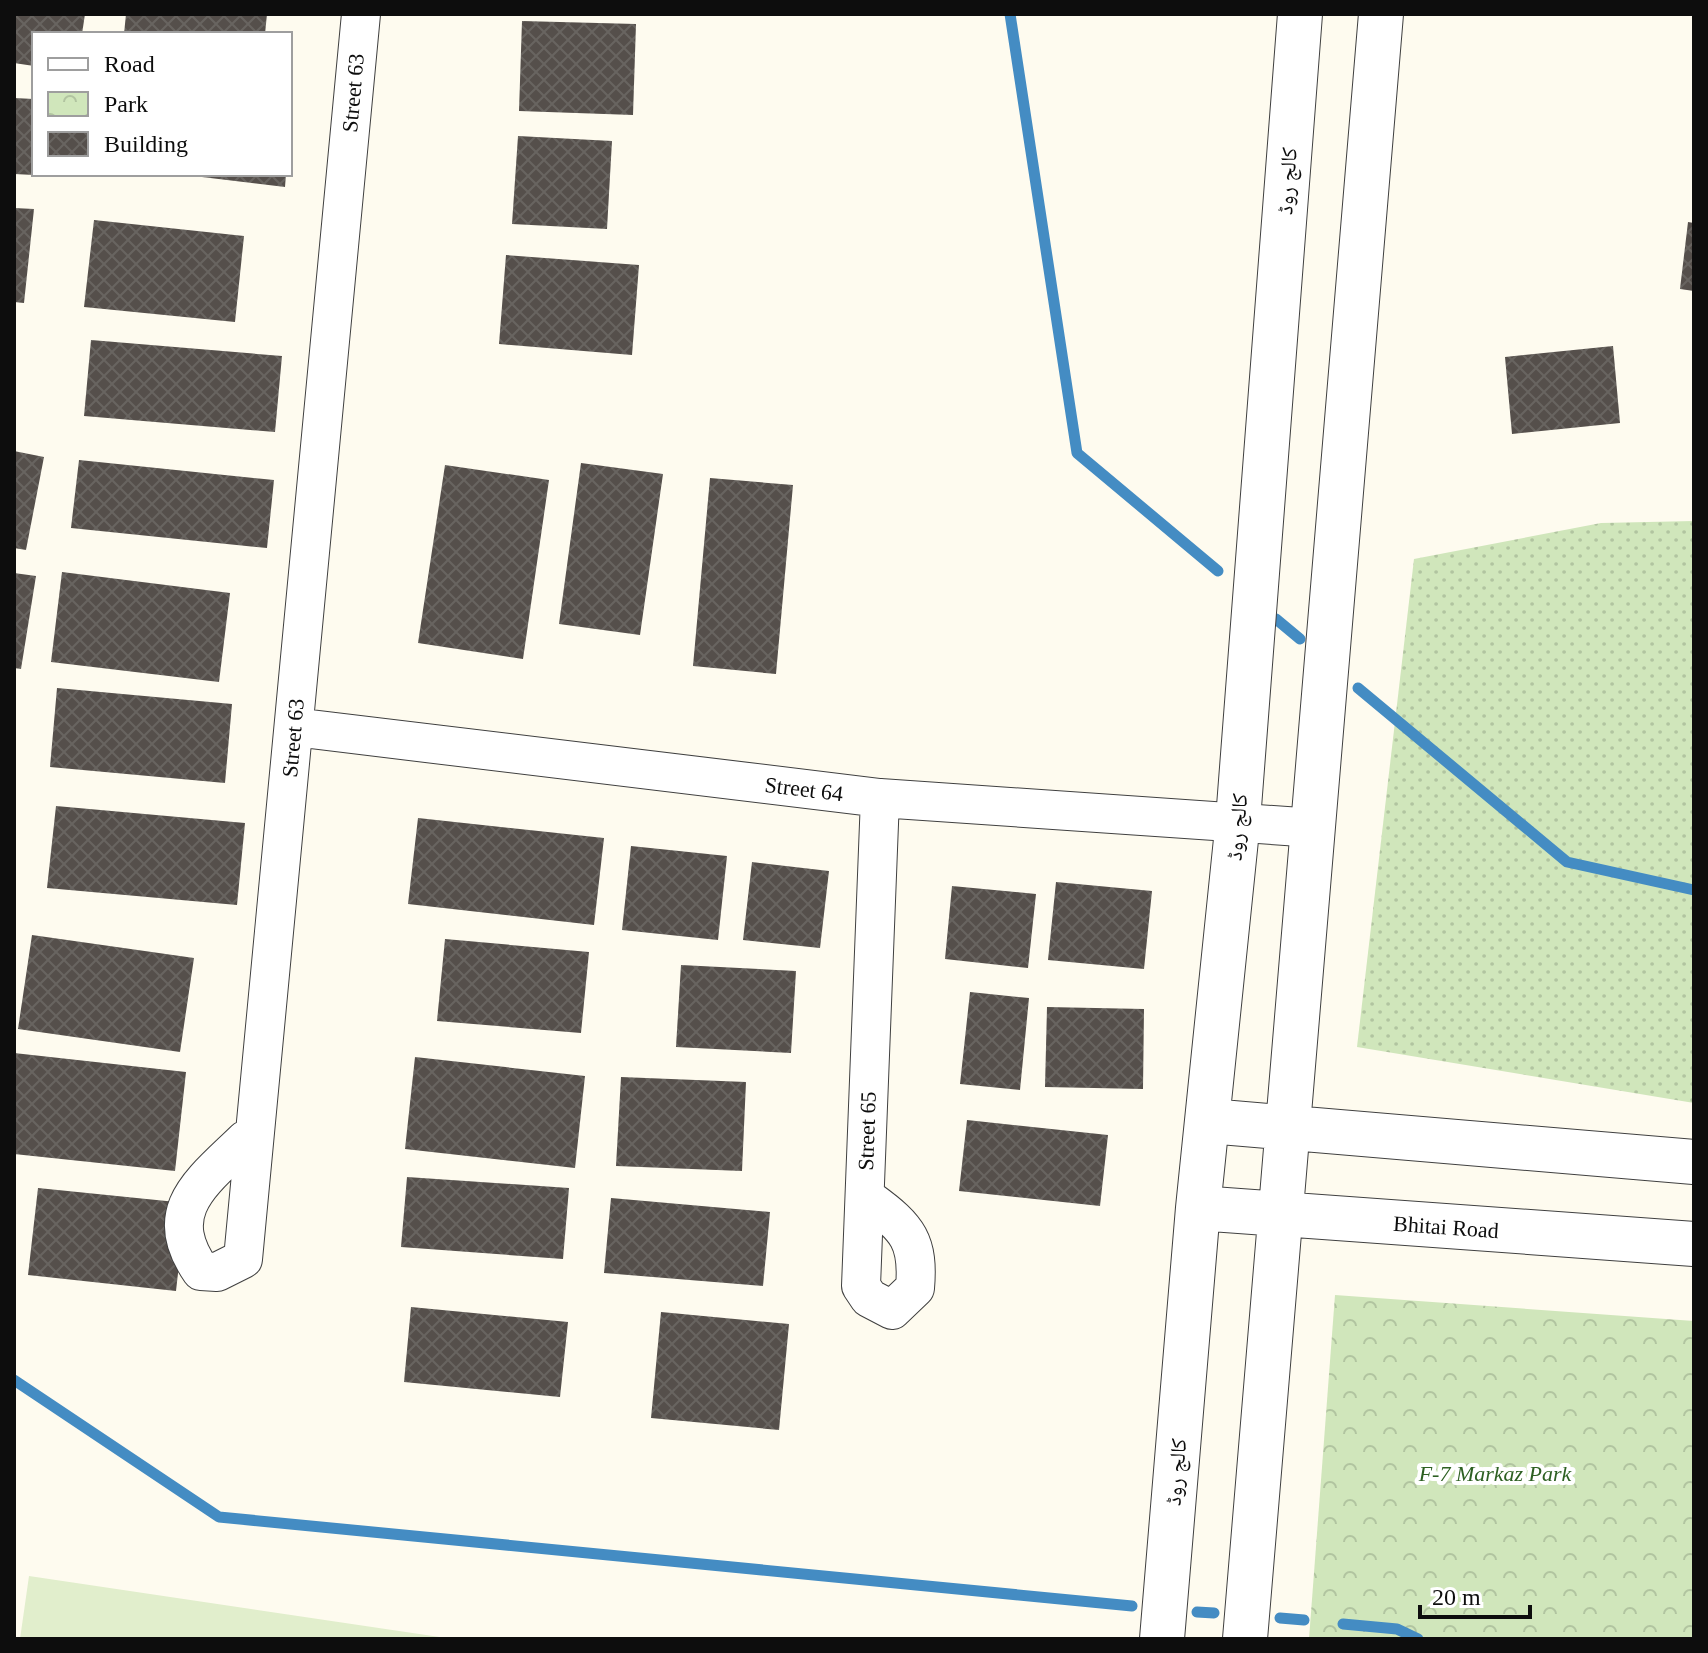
<svg xmlns="http://www.w3.org/2000/svg" width="1708" height="1653" viewBox="0 0 1708 1653" font-family="'Times New Roman','Noto Naskh Arabic',serif">
<defs>
<pattern id="grass-dots" width="8" height="8" patternUnits="userSpaceOnUse" patternTransform="scale(2)"><rect width="8" height="8" fill="#d0e6bb"/><path d="M2 2h.1M6 6h.1" fill="none" stroke="#b1c4a0" stroke-width="1.8" stroke-linecap="round"/></pattern>
<pattern id="park-crowns" width="20" height="18" patternUnits="userSpaceOnUse" patternTransform="scale(2)"><rect width="20" height="18" fill="#d0e6bb"/><path d="M2 6a3 3 0 1 1 6 0M12 15a3 3 0 1 1 6 0" fill="none" stroke="#b1c4a0"/></pattern>
<pattern id="building-cross-hatch" width="8" height="8" patternUnits="userSpaceOnUse" patternTransform="scale(2)"><rect width="8" height="8" fill="#554f4b"/><path d="M0 0l8 8M0 8l8-8" fill="none" stroke="#686460"/></pattern>
</defs>
<rect width="100%" height="100%" fill="#fefbef"/>
<path fill="url(#grass-dots)" d="M1694 521V1103L1357 1047 1414 559 1601 523Z"/>
<path fill="url(#park-crowns)" d="M1335 1295 1694 1321V1639H1309Z"/>
<path fill="#e1eecc" d="M29 1576 453 1639H20Z"/>
<g fill="none" stroke-linecap="round" stroke-linejoin="round">
<path stroke="#448cc3" stroke-width="11" d="M1010 14 1077 453 1218 571
M1276 619 1300 639
M1358 688 1567 862 1694 890
M14 1380 219 1517 1132 1606
M1197 1612 1214 1613
M1280 1618 1304 1620
M1343 1624 1397 1629 1418 1639"/>
</g>
<path fill="url(#building-cross-hatch)" d="M14 14H85L82 34H34V66L14 63Z
M126 14H267L265 34H124Z
M522 21 636 24 633 115 519 111Z
M14 98 34 99V175L14 174Z
M518 136 612 141 607 229 512 224Z
M177 174H286L285 187Z
M14 208 34 209 24 303 14 302Z
M94 220 244 236 235 322 84 307Z
M1688 222 1694 223V291L1680 289Z
M506 255 639 265 632 355 499 344Z
M91 340 282 356 275 432 84 416Z
M1613 346 1620 423 1512 434 1505 357Z
M14 451 44 457 26 550 14 548Z
M79 460 274 480 267 548 71 528Z
M581 463 663 474 640 635 559 624Z
M445 465 549 480 523 659 418 643Z
M710 478 793 485 776 674 693 666Z
M62 572 230 593 219 682 51 662Z
M14 573 36 576 21 669 14 668Z
M57 688 232 704 225 783 50 767Z
M56 806 245 823 237 905 47 888Z
M418 818 604 838 594 925 408 904Z
M631 846 727 856 718 940 622 930Z
M752 862 829 871 820 948 743 940Z
M1056 882 1152 891 1144 969 1048 960Z
M952 886 1036 894 1028 968 945 959Z
M32 935 194 958 180 1052 18 1029Z
M445 939 589 952 581 1033 437 1021Z
M681 965 796 971 791 1053 676 1047Z
M970 992 1029 998 1020 1090 960 1084Z
M1047 1007 1144 1009 1143 1089 1045 1087Z
M14 1053 186 1072 175 1171 14 1154Z
M415 1057 585 1076 575 1168 405 1149Z
M621 1077 746 1082 742 1171 616 1166Z
M967 1120 1108 1135 1100 1206 959 1191Z
M407 1177 569 1188 563 1259 401 1247Z
M38 1188 186 1203 176 1291 28 1275Z
M611 1198 770 1212 763 1286 604 1273Z
M411 1307 568 1322 560 1397 404 1382Z
M661 1312 789 1324 779 1430 651 1418Z"/>
<g fill="none" stroke-linecap="round" stroke-linejoin="round">
<defs>
<path id="minor" d="M294 727 880 798 1315 828
M245 1140C202 1182 159 1211 201 1271L217 1272 243 1259 361 14
M871 1201C908 1228 919 1242 915 1288L892 1310 869 1298 861 1286 880 798"/>
<path id="tertiary" d="M1209 1121 1694 1162
M1198 1208 1694 1244
M1162 1639 1198 1208 1238 820 1300 14
M1245 1639 1381 14"/>
</defs>
<use href="#minor" stroke="#404040" stroke-width="40"/>
<use href="#tertiary" stroke="#404040" stroke-width="46"/>
<use href="#minor" stroke="#fff" stroke-width="38"/>
<use href="#tertiary" stroke="#fff" stroke-width="44"/>
</g>
<g text-anchor="middle" dominant-baseline="central" stroke-width="8" stroke-linejoin="round" paint-order="stroke">
<g font-size="22" fill="#0d0d0d" stroke="#fff">
<text transform="translate(353 93) rotate(-85)">Street 63</text>
<text transform="translate(1287 181) rotate(-86)">کالج روڈ</text>
<text transform="translate(293 738) rotate(-85)">Street 63</text>
<text transform="translate(804 789) rotate(7)">Street 64</text>
<text transform="translate(1237 827) rotate(-85)">کالج روڈ</text>
<text transform="translate(867 1131) rotate(-88)">Street 65</text>
<text transform="translate(1446 1227) rotate(4)">Bhitai Road</text>
<text transform="translate(1176 1472) rotate(-85)">کالج روڈ</text>
</g>
<g font-size="22" font-style="italic" fill="#2d6022" stroke="#fff">
<text x="1495" y="1473">F-7 Markaz Park</text>
</g>
</g>
<rect width="1708" height="1653" fill="none" stroke="#0d0d0d" stroke-width="32"/>
<rect x="32" y="32" width="260" height="144" fill="#ffffff" stroke="#9e9e9e" stroke-width="2"/>
<rect x="48" y="58" width="40" height="12" fill="#ffffff" stroke="#9e9e9e" stroke-width="2"/>
<text x="104" y="72" font-size="24" fill="#0d0d0d">Road</text>
<rect x="48" y="92" width="40" height="24" fill="url(#park-crowns)" stroke="#9e9e9e" stroke-width="2"/>
<text x="104" y="112" font-size="24" fill="#0d0d0d">Park</text>
<rect x="48" y="132" width="40" height="24" fill="url(#building-cross-hatch)" stroke="#9e9e9e" stroke-width="2"/>
<text x="104" y="152" font-size="24" fill="#0d0d0d">Building</text>
<path d="M1420 1605v12h110v-12" fill="none" stroke="#0d0d0d" stroke-width="4"/>
<text x="1432" y="1605" font-size="24" fill="#0d0d0d" stroke="#ffffff" stroke-width="6" paint-order="stroke">20 m</text>
</svg>
